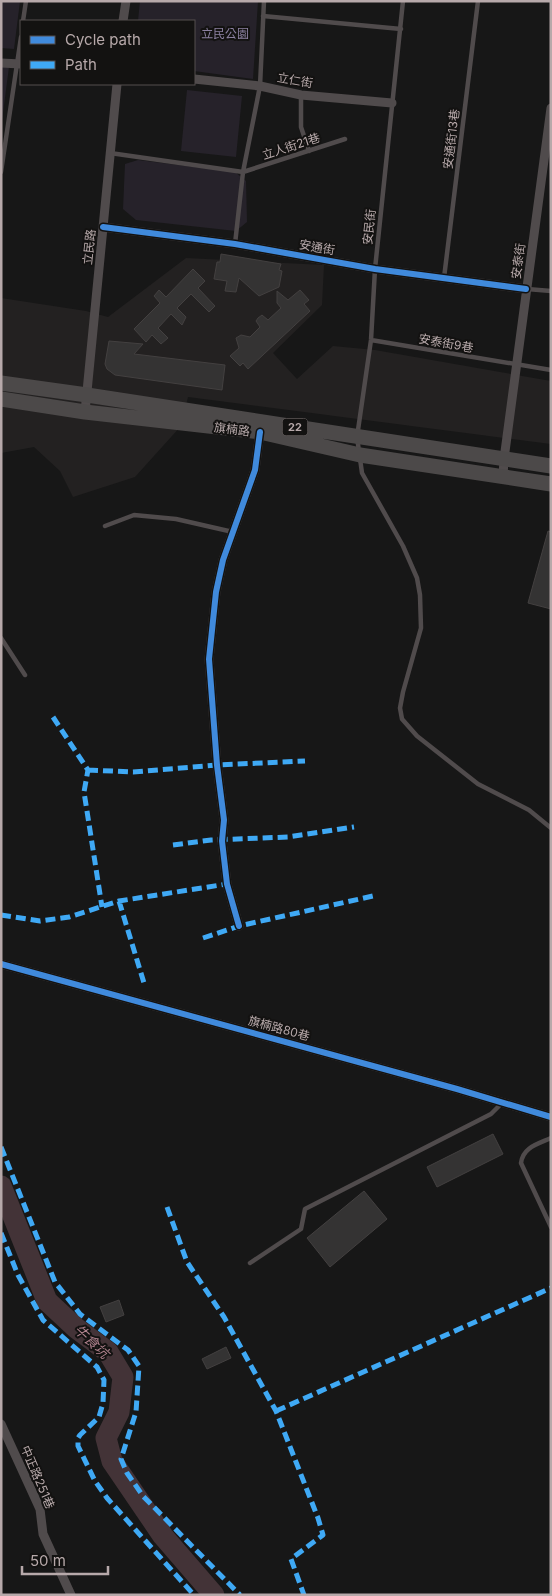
<svg xmlns="http://www.w3.org/2000/svg" width="552" height="1596" viewBox="0 0 552 1596" font-family="Inter,'Noto Sans TC',sans-serif">
<rect width="100%" height="100%" fill="#171717"/>
<path fill="#232121" d="M186 258 324 265 322 305 273 353 297 379 333 346 375 350 551 381V444L188 397 181 426 135 477 73 497 60 471 34 447 1 453V298L86 311 108 317Z"/>
<path fill="#26222a" d="M1 1H20L14 49 1 48Z
M140 1H258L253 79 194 71V21H138Z
M1 66 9 67 1 128Z
M187 90 242 96 236 157 181 151Z
M138 160 235 172 246 181 247 222 236 231 136 220 123 209 125 164Z"/>
<g fill="none" stroke-linecap="round" stroke-linejoin="round">
<path stroke="#433337" stroke-width="21" d="M1 1186 47 1301 76 1328 108 1352 123 1377 119 1412 106 1438 112 1461 163 1536 214 1595"/>
</g>
<path fill="#343333" stroke="#434040" d="M221 254 281 264 279 270 282 271 279 287 259 296 239 278 236 292 225 291 227 281 214 279 217 262H220Z
M193 269 205 281 198 288 215 306 209 312 191 294 177 308 186 317 182 325 171 314 158 328 168 338 161 344 152 335 146 342 134 329 160 303 154 296 159 290 166 297Z
M300 290 309 300 304 304 310 311 248 369 243 363 240 366 230 356 239 348 236 338 241 335 250 337 260 327 256 321 258 318 262 315 268 320 281 308 277 303V291L288 300Z
M109 341 143 344 134 354 225 365 222 390 115 375 107 369 105 364Z
M548 531 551 532V609L528 603Z
M493 1134 503 1154 437 1187 427 1167Z
M364 1191 387 1219 330 1267 307 1238Z
M119 1300 124 1315 106 1322 100 1307Z
M226 1347 231 1358 207 1369 202 1359Z"/>
<g fill="none" stroke-linecap="round" stroke-linejoin="round">
<path stroke="#504b4c" stroke-width="4.5" d="M403 1 375 269 371 340 357 437 362 473 403 546 417 578 420 595 421 628 403 692 400 708 402 719 417 736 478 784 529 810 551 828
M263 16 401 29
M23 21 26 1
M301 95V127L309 151
M110 153 243 172 345 139
M1 172 21 37
M235 244 243 172 260 86 264 1
M444 278 478 1
M527 289 551 291
M371 340 551 370
M105 526 134 515 176 519 233 532
M1 638 25 675
M551 1138C538 1144 523 1147 521 1163L551 1227
M250 1263 301 1229 305 1209 491 1114 502 1103"/>
<path stroke="#504b4c" stroke-width="9" d="M123 21 126 1
M1 63 21 64
M194 79 260 86 301 95 392 103
M103 227 235 244 375 269 526 289
M85 412 117 84
M503 477 504 459 551 108
M239 926 227 884 222 841 224 820 217 765 209 659 216 592 223 560 255 470 260 432
M1 964 457 1089 551 1117
M1 1424 40 1509 43 1534 71 1595"/>
<path stroke="#4c4949" stroke-width="15" d="M1 383 87 395 551 466
M1 399 85 412 260 432 360 455 551 484"/>
<path stroke="#3fa9f5" stroke-width="5" stroke-dasharray="10 5" stroke-linecap="butt" d="M53 717 88 770 84 792 102 907
M88 770 133 772 217 765 305 761
M173 845 211 840 288 837 354 827
M119 901 144 983
M1 915 40 921 69 917 119 901 227 884
M203 938 239 926 373 896
M1 1147 55 1282 80 1314 128 1350 139 1366 136 1412 121 1459 127 1473 143 1496 240 1595
M167 1207 187 1262 224 1317 276 1411 318 1518 323 1535 291 1559 304 1595
M1 1233 18 1275 43 1320 97 1367 104 1380 103 1403 99 1417 80 1435 78 1438V1446L95 1481 107 1498 194 1595
M276 1411 551 1288"/>
<defs>
<path id="cycleway" d="M103 227 235 244 375 269 526 289
M239 926 227 884 222 841 224 820 217 765 209 659 216 592 223 560 255 470 260 432
M1 964 457 1089 551 1117"/>
</defs>
<use href="#cycleway" stroke="#131211" stroke-width="9"/>
<use href="#cycleway" stroke="#408adc" stroke-width="6"/>
</g>
<g text-anchor="middle" dominant-baseline="central" stroke-width="4" stroke-linejoin="round" paint-order="stroke">
<rect fill="#131211" stroke="#867c7c" stroke-width="1" x="282.5" y="418.5" width="25" height="17" rx="4"/>
<g font-size="11" font-weight="bold" fill="#b7a9aa">
<text x="295" y="427">22</text>
</g>
<g font-size="12" fill="#8c81a1" stroke="#131211">
<text x="225" y="33">立民公園</text>
</g>
<g font-size="12" fill="#b7a9aa" stroke="#131211">
<text transform="translate(295 80) rotate(10)">立仁街</text>
<text transform="translate(451 139) rotate(-83)">安通街13巷</text>
<text transform="translate(291 146) rotate(-18)">立人街21巷</text>
<text transform="translate(369 227) rotate(-84)">安民街</text>
<text transform="translate(89 247) rotate(-84)">立民路</text>
<text transform="translate(317 247) rotate(10)">安通街</text>
<text transform="translate(518 261) rotate(-82)">安泰街</text>
<text transform="translate(446 343) rotate(10)">安泰街9巷</text>
<text transform="translate(232 429) rotate(7)">旗楠路</text>
<text transform="translate(279 1028) rotate(15)">旗楠路80巷</text>
<text transform="translate(38 1477) rotate(67)">中正路251巷</text>
</g>
<g font-size="14" font-style="italic" fill="#b0828e" stroke="#131211">
<text transform="translate(92 1341) rotate(43)">牛食坑</text>
</g>
</g>
<rect width="552" height="1596" fill="none" stroke="#b7a9aa" stroke-width="5"/>
<rect x="20" y="20" width="175" height="65" fill="#131211" stroke="#554e4e"/>
<rect x="30" y="36" width="25" height="8" fill="#408adc" stroke="#554e4e"/>
<text x="65" y="45" font-size="15" fill="#b7a9aa">Cycle path</text>
<rect x="30" y="61" width="25" height="8" fill="#3fa9f5" stroke="#554e4e"/>
<text x="65" y="70" font-size="15" fill="#b7a9aa">Path</text>
<path d="M22 1566v8h86v-8" fill="none" stroke="#b7a9aa" stroke-width="2.5"/>
<text x="30" y="1566" font-size="15" fill="#b7a9aa" stroke="#131211" stroke-width="4" paint-order="stroke">50 m</text>
</svg>
